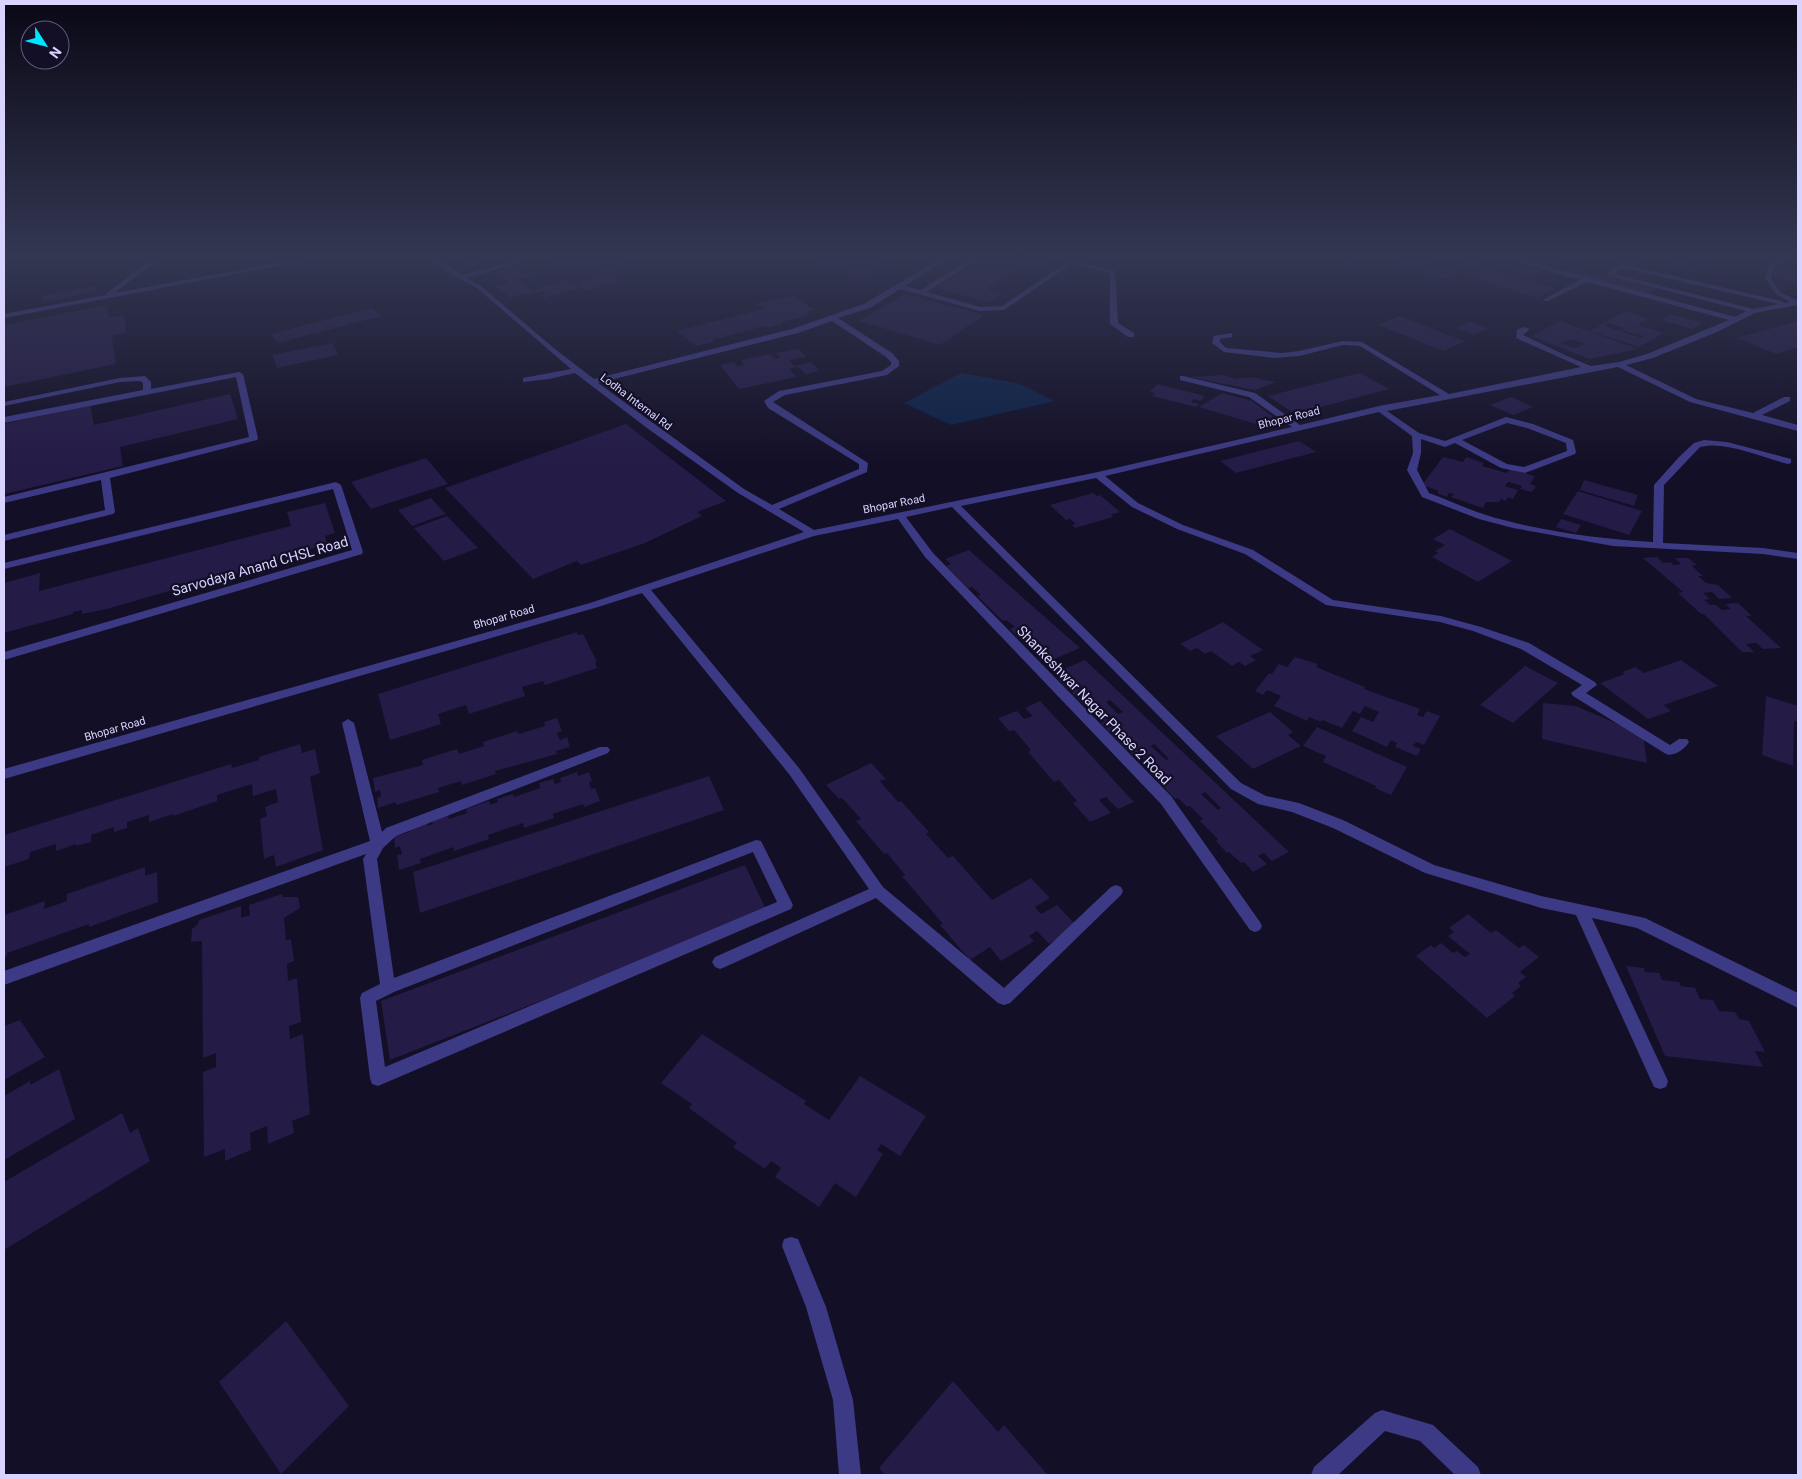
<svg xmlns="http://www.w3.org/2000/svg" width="1802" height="1479" viewBox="0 0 1802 1479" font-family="Roboto,sans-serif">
<rect width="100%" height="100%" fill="#130f26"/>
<path fill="#0c2248" d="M961 373 1017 383 1055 401 951 425 904 403Z"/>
<path fill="#241b47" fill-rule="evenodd" d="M453 257H485L494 262 487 264 483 261 468 267 463 264 467 263 462 260 458 261Z
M545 257H570L574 261H572L573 262 602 258 600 257H615L618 259 615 260 632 267 605 275 586 264 569 266 571 268 562 270 553 261Z
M798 257H861L889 265 863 277Z
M988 257H1036L1053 261 1038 272 1020 267 986 289 1004 293 990 302 936 288Z
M1345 257H1372V258L1350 264 1341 261 1349 259Z
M1389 257H1433L1423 260 1444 269 1450 268 1458 271 1454 272 1458 273 1453 275 1445 272 1441 273 1450 276 1440 279Z
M1449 257H1485L1482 259 1487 261 1469 265Z
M1509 257H1548L1564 261 1552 269Z
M1589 257H1612L1644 264 1640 269Z
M1680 261 1702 267 1694 273 1672 268Z
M1506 262 1541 271 1531 277 1497 268Z
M516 265 523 271 520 272 524 274 529 273 534 277 516 279 535 293 528 295 525 293 510 298 505 295 508 294 495 287 509 283 504 279 507 278 494 272 510 269 507 267Z
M1789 267 1798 270V284L1769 274Z
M1487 269 1555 288 1538 298 1466 276Z
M1569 269 1629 281 1622 287 1566 273Z
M607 275 611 277 605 278 607 280 613 278 618 281 584 291 580 288 585 286 574 284Z
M567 281 572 284 564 286 566 287 574 285 579 288 544 298 539 295 547 293 544 291 536 293 532 290Z
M1630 281 1656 288 1647 296 1620 289Z
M95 286 97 291 43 302 42 296Z
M905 294 984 315 940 345 859 321Z
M793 296 815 310 807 312 810 315 782 322 783 324 768 328 766 326 712 340 715 342 696 346 677 331 764 309 757 304Z
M107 305 109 318 124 315 127 333 112 336 116 364 4 387V325Z
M372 308 381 316 278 343 271 334Z
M1626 311 1649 319 1637 325 1664 333 1639 347 1590 331ZM1608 323 1624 328 1622 330 1644 336 1641 338 1604 326Z
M1670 314 1702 323 1693 329 1661 320Z
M1399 316 1465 341 1444 351 1378 325Z
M1560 321 1638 349 1589 359 1532 336ZM1571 339 1585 344 1575 348 1561 343Z
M1798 321V347L1776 354 1737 338Z
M1470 322 1489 329 1474 335 1456 328Z
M333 343 338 355 277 368 272 355Z
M799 349 806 357 789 360 794 366 811 362 819 370 806 375 798 367 789 369 796 377 739 389 720 365 734 362 738 366 744 365 741 360 770 354 774 359 780 358 776 353Z
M1360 373 1389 389 1295 414 1268 396Z
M1224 375 1236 379 1251 377 1276 382 1255 390 1190 377Z
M1157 384 1205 396 1201 401 1194 399 1191 402 1199 404 1196 407 1152 396 1155 393 1150 392Z
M1222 393 1252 401 1277 420 1256 424 1199 407Z
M230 394 238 419 120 447 123 466 4 494V424L90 405 94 425Z
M1511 397 1533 407 1513 415 1490 405Z
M626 424 726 501 697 512 702 516 645 543 581 565 577 561 533 579 445 488Z
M1299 441 1316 452 1236 473 1220 461Z
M1443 457 1463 462 1466 457 1484 463 1482 466 1507 473 1510 469 1535 476 1530 484 1536 486 1532 492 1520 489 1522 486 1508 482 1505 486 1518 490 1513 499 1508 497 1506 501 1501 499 1499 502H1486L1483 508 1451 497 1454 494 1449 493 1447 497 1437 493 1439 491 1422 485Z
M426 458 448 484 371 509 351 482Z
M1584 480 1638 495 1634 506 1580 490Z
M1578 491 1642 511 1629 535 1563 514Z
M1093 493 1097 496 1100 495 1120 512 1111 515 1113 517 1075 528 1072 525 1076 524 1070 519 1066 520 1050 505Z
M431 498 446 514 412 526 398 510Z
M325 503 335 533 325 536 327 545 309 549 310 552 273 561 274 564 219 578V576L211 578V580L198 584 176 589 107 609 82 614V610L73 612V614L4 633V583L40 573 39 591 291 526 287 512Z
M447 516 478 548 444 561 414 528Z
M1561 519 1581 525 1576 533 1556 527Z
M1450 529 1512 561 1478 582 1432 557 1438 553 1435 551 1445 545 1433 539Z
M969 550 1080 648 1052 660 1045 653 1038 656 1010 629 1015 627 1006 620 1003 621 977 596 981 595 972 587 968 588 946 566 951 564 945 559Z
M1657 557 1663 563 1671 562 1673 565 1681 564 1675 558H1688L1697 565 1692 566 1703 576H1698L1706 583 1718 585 1732 598 1719 599 1712 592 1703 593 1710 599 1704 600 1710 605H1716L1722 610 1731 609 1725 604 1738 603 1752 616H1746L1781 648 1763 649 1756 643 1746 644 1754 652H1742L1704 614H1701L1678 593 1683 592 1643 558Z
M1223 622 1263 650 1250 656 1256 660 1245 666 1239 662 1232 666 1211 651 1205 654 1197 648 1190 651 1180 644Z
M577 632 578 635 583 634 597 662 595 663 597 668 545 685 543 681 522 687 525 696 469 714 466 705 438 714 441 724 390 740 378 694Z
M1295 657 1318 664 1316 667 1365 687 1364 689 1420 709 1417 715 1423 717 1427 711 1440 716 1424 745 1416 742 1413 746 1421 749 1417 756 1395 747 1397 743 1391 740 1387 747 1352 731 1361 717 1373 722 1379 712 1365 706 1360 714 1353 711 1342 728 1322 720 1321 722 1309 717 1307 721 1274 706 1281 696 1267 690 1263 695 1255 691 1269 673 1272 674 1279 664 1287 667Z
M1085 660 1289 852 1272 861 1264 853 1258 856 1267 864 1253 872 1244 862 1241 863 1229 852 1227 853 1216 841 1218 839 1200 821 1203 819 1190 806 1187 807 1178 798 1175 799 1149 770 1152 768 1139 755 1136 757 1125 748 1101 723 1105 721 1094 710 1090 711 1058 679 1062 677 1057 672ZM1110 700 1123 712 1118 714 1106 702ZM1154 744 1169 759 1166 760 1151 746ZM1205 792 1221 808 1218 810 1201 794Z
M1681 660 1718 686 1664 705 1671 711 1648 719 1600 683 1625 674 1622 672 1635 667 1644 673Z
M1525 666 1558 683 1513 723 1480 705Z
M1766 696 1798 706V722L1794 721 1793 766 1762 755Z
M1040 701 1134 802 1118 809 1106 797 1099 800 1111 813 1090 822 1073 803 1077 801 1059 780 1054 782 1028 752 1031 750 1014 730 1009 731 998 718 1017 711 1024 719 1033 716 1025 708Z
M1543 703 1576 706 1643 735 1647 763 1542 739Z
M1270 712 1293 732 1288 735 1301 746 1253 769 1216 736Z
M557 718 562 731 557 733 560 740 567 737 570 747 556 751 557 754 495 771 496 774 462 785 461 781 438 788 439 792 396 805V802L378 808 377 798 381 796 380 790 375 792 373 778 423 765 422 760 457 749 459 754 484 746 483 742 517 731 519 734 545 726 544 722Z
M1317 727 1407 767 1391 795 1375 788 1376 786 1323 762 1326 756 1303 746Z
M300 744 302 753 315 749 320 773 310 777 323 850 276 867 274 855 264 859 260 819 267 816 265 807 278 802 276 789 253 796 252 784 217 795V801L173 816V814L149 822V815L127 822V828L114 832V827L91 835V842L76 846V844L56 851V844L30 852 29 859 4 867V835L231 764 232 768 259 760V757Z
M871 763 886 779 880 781 898 802 901 801 929 832 926 834 948 858 953 856 992 900 1031 878 1050 898 1035 907 1041 914 1057 905 1077 926 1049 944 1037 931 1029 936 1034 941 1001 961 990 947 970 960 940 925 943 924 902 876 905 875 887 853 884 854 856 821 861 819 842 798 839 799 826 785Z
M577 772 578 776 589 772 592 781 589 782 591 789 595 788 600 801 584 807 583 804 553 814 554 818 524 828 523 823 488 835 489 839 454 851V847L420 859 421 863 399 870 397 855 402 854 400 846 395 848 394 837 411 831 410 828 427 822 428 826 433 824 432 820 448 815 449 819 467 813 466 809 489 801 490 805 498 802 497 799 513 794 514 797 540 788 539 783 553 779 555 784 561 782 560 778Z
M709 776 724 810 420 913 413 872Z
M745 865 767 912 390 1060 381 1001Z
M145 867V876L157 872 158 902 89 927V924L7 953V956L4 957V915L45 901 44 909 67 901V894Z
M282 894 283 897H298L300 908 284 918 286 940 291 939 294 961 287 964 288 981 297 978 301 1022 289 1026 290 1039 303 1034 310 1114 292 1121 294 1133 268 1144 267 1126 250 1133 251 1150 225 1161V1149L204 1157 203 1072 216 1067V1053L203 1058 202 941 191 942 192 929 198 924 199 920 241 906V918L250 915 249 905Z
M1468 914 1491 933 1496 930 1519 948 1524 945 1539 957 1520 972 1526 977 1518 983 1521 986 1512 993 1515 996 1487 1018 1416 956 1431 945 1434 948 1441 943 1453 953 1457 951 1465 957 1470 954 1448 936 1454 932 1449 928Z
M1626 966 1644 968 1645 972 1659 973 1662 980 1679 982 1681 986 1695 988 1700 999 1713 1000 1719 1011 1735 1012 1739 1019 1749 1021 1765 1052 1755 1051 1763 1067 1665 1056Z
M20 1020 45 1057 4 1080V1026Z
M702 1034 806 1101 804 1104 829 1120 860 1076 926 1116 900 1156 881 1144 877 1150 883 1154 856 1197 835 1183 819 1207 775 1177 781 1168 771 1161 765 1169 733 1147 737 1143 689 1108 692 1104 661 1083Z
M59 1069 75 1119 4 1160V1096L30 1081V1085Z
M122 1113 130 1133 138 1128 150 1161 4 1250V1182Z
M286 1321 349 1406 281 1474 219 1382Z
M953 1381 998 1432 1004 1425 1048 1475H885L879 1468Z"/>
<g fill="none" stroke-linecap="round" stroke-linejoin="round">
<path fill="#3d3a85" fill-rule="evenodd" d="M154 257H162L114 293 310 257H325L4 318V314L106 295 107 293Z
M430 257H437L462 275 528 257H540L467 278 481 286 555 349 594 379 792 329 864 304 943 257H951L905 286 921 290 973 257H981L927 292 980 307 1002 306 1063 265H1067V267L1004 310 980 311 900 289 870 308 838 318 892 353 899 361V366L887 375 785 395 773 402 868 463 867 472 779 509 814 530 1098 472 1292 427 1249 397 1180 380V376H1183L1255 393 1300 425 1379 406 1440 395 1360 346 1343 345 1299 356 1274 358 1224 352 1212 343 1214 336 1232 333V337L1220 339V342L1226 348 1282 353 1299 351 1343 341 1362 342 1449 394 1581 367 1516 338 1517 330 1523 327 1530 329 1523 335 1569 357 1591 366 1619 362 1647 354 1729 320 1587 282 1548 301H1544V299L1580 280 1500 257H1512L1735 317 1746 311 1606 275 1616 266 1627 265 1781 301 1784 303 1790 302 1776 294 1765 278 1769 265 1781 257H1789L1774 267 1771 278 1780 292 1798 301V305L1755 313 1717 332 1653 358 1626 365 1696 399 1753 413 1784 397H1790V401L1762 415 1798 425V431L1690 402 1618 367 1387 411 1419 433 1445 441 1506 417 1533 424 1573 440 1576 452 1575 454 1525 473 1501 468 1455 443 1445 447 1421 439V453L1417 470 1429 493C1448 500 1467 509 1486 515 1538 531 1599 539 1653 542L1654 485 1680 456 1694 443 1704 440 1727 442 1791 459V463L1788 464C1764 458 1724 440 1700 447L1664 485 1663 543 1763 548 1798 553V559L1763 554 1613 546 1513 528 1479 519 1422 497 1407 470 1413 453 1412 436 1379 412 1105 476 1138 503 1183 525 1253 550 1333 600 1441 616 1481 627 1529 643 1595 682 1597 685 1586 693 1670 745 1679 739H1687L1689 742C1685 749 1674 757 1666 754L1573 696 1571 693 1582 685 1521 649 1473 631 1440 622 1326 605 1245 554 1177 529 1132 507 1096 478 961 506 1241 783 1266 796 1299 803 1343 820 1434 865 1541 896 1645 918 1798 993V1008L1637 928 1592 918 1668 1081 1666 1087 1660 1089 1654 1087 1576 915 1541 908 1425 873 1333 828 1292 812 1258 804 1231 789 952 507 906 517 933 553 1171 796 1260 922 1262 926 1260 930 1255 932 1250 930 1161 804 925 557 898 519 814 536 651 590 799 768 883 887 1004 988 1111 887 1116 885 1121 887 1123 891 1121 895 1010 1003 1004 1005 998 1003 876 898 725 967 720 969 715 967 712 962 715 957 869 889 789 774 642 593 598 607 4 779V769L590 603 804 532 738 493 647 428 575 373 549 379 523 382V378L571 369 477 288 449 273ZM1620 269H1627L1778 304 1753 309 1614 274ZM832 321 886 357 891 362V365L882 371 779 391 764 401 768 408 859 464V469L772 505 744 489 598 383 798 333ZM1507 423 1527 428 1566 443 1567 451 1524 467 1507 464 1462 440Z
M1047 257H1060L1115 271 1118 323 1134 333V337H1128L1110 324V273Z
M239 372 243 374 258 438 257 440 110 478 115 512 113 514 4 541V535L105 510 101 480 4 503V497L249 437 236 377 4 423V417L143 390V383L140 381 120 382 4 406V402L120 378 145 376 151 382V389Z
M336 482 341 485 363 552 362 554 4 660V652L352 550 333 489 4 569V563Z
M348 719 354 723 382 832 386 828 600 747H608L610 750 608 753 396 836 383 848 377 859 394 978 756 840 761 841 793 905 791 909 378 1086 372 1084 370 1078 360 998 362 993 380 984 363 859 366 854 4 985V971L370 841 342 723ZM753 852 777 902 385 1067 376 1001 394 992Z
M791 1237 798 1239 826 1307 853 1400 861 1475H839L833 1400 806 1307 782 1246 784 1239Z
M1382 1410 1433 1425 1478 1467 1481 1475H1455L1420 1441 1385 1431 1338 1475H1311L1314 1467 1375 1413Z"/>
</g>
<linearGradient id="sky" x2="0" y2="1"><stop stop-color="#0a0815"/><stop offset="0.55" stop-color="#333752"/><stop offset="1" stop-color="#333752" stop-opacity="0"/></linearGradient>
<rect width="1802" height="464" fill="url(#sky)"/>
<g text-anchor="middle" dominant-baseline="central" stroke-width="4.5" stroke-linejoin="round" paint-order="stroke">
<g font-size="11" fill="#d9d4ff" stroke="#130f26">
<text transform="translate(636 402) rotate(37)">Lodha Internal Rd</text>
<text transform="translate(1289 418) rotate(-14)">Bhopar Road</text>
<text transform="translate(894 504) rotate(-11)">Bhopar Road</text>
<text transform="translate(504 617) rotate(-16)">Bhopar Road</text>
<text transform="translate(115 729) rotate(-16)">Bhopar Road</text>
</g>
<g font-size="14" fill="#d9d4ff" stroke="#130f26">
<text transform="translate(260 566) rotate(-16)">Sarvodaya Anand CHSL Road</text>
<text transform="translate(1094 705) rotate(46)">Shankeshwar Nagar Phase 2 Road</text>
</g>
</g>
<rect width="1802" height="1479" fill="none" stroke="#d9d4ff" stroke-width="10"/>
<g transform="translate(45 45) rotate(126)"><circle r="24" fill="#130f26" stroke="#625e7d"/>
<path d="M0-4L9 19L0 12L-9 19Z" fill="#00e5ff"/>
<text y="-8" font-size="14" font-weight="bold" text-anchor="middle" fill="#d9d4ff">N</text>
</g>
</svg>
